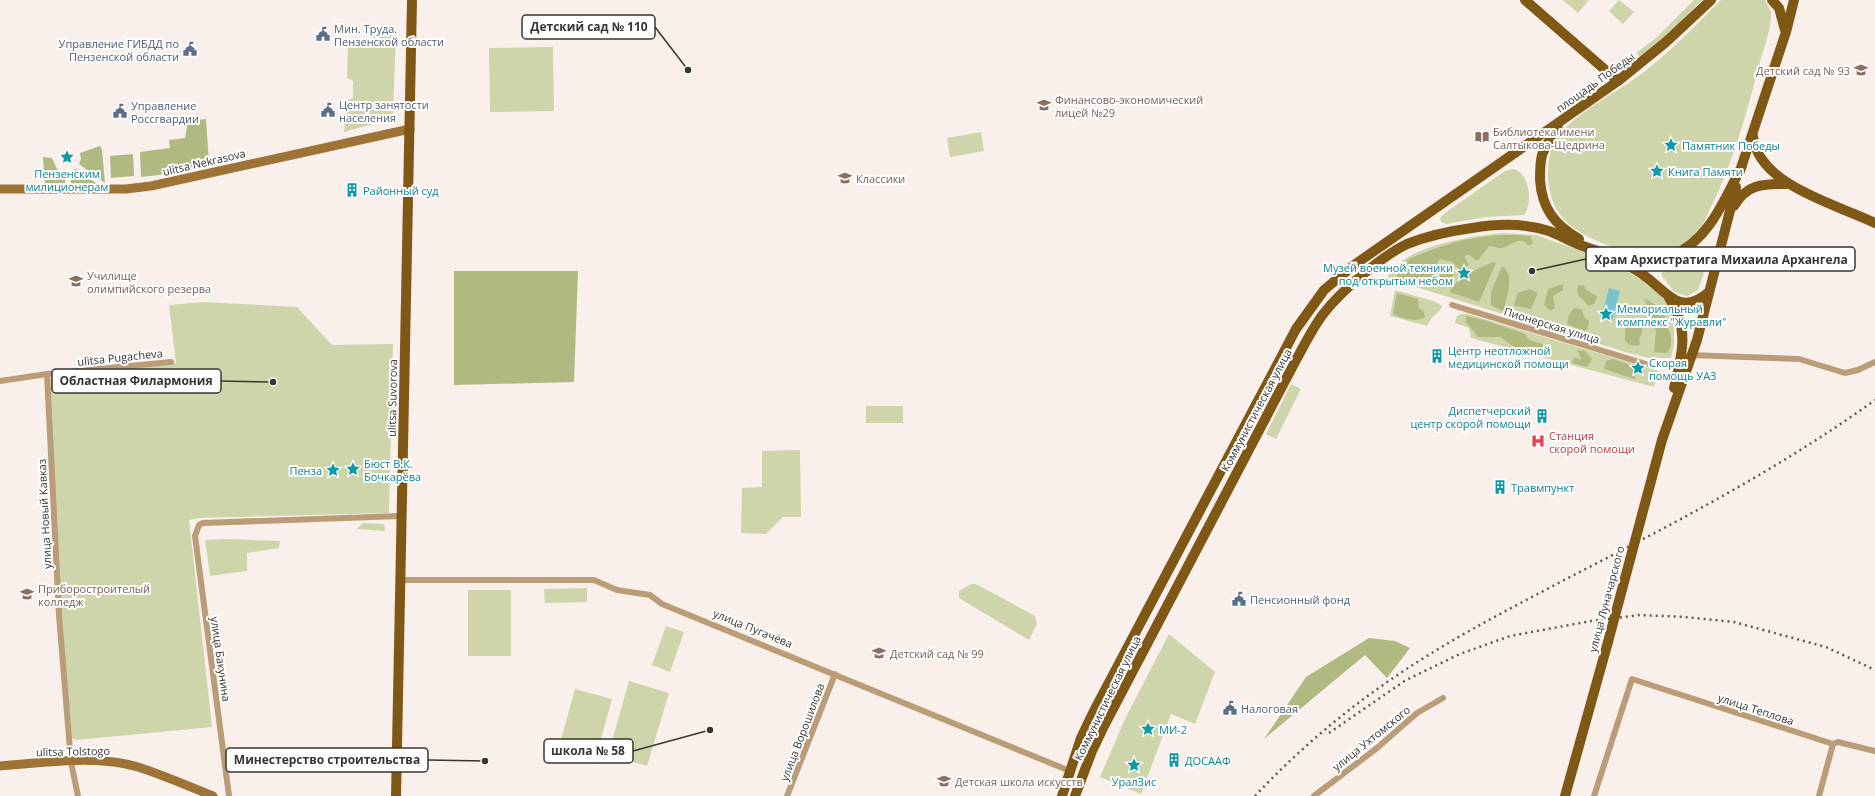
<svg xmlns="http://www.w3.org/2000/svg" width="1875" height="796" viewBox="0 0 1875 796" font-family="'Open Sans',sans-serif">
<rect width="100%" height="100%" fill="#f9f0ec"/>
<path fill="#ced5aa" d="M1563 0H1589L1578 13Z
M1619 0 1634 12 1623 24 1609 11Z
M1694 0H1702L1661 42 1640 57 1636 53 1656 38Z
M1721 0H1765L1771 12V19C1769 34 1764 48 1760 62 1747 111 1734 161 1711 207 1707 216 1702 228 1694 236 1667 260 1632 256 1602 243 1569 229 1550 214 1548 176 1548 164 1549 151 1556 140 1573 113 1618 92 1644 72 1672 50 1696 25 1721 0Z
M396 32 393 114 387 120 344 132 347 100 353 98V81L347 78 348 45 371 47 372 33Z
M553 47 554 111 490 112 489 48Z
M981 132 984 151 950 157 947 138Z
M1514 169C1530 174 1533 203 1524 215L1487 217 1446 224 1441 222 1440 218 1445 213 1505 171Z
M1502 233 1536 235 1573 248 1610 262 1652 286 1667 303 1674 320V345L1671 358H1649L1625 352 1387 278C1399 247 1472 236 1502 233Z
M1702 255 1705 258 1703 276 1698 290 1687 296 1674 292 1662 276V271C1665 267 1697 255 1702 255Z
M1395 290 1436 302 1442 306C1440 313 1431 316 1427 326L1390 316Z
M203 302 297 307 332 345 393 344 389 513 200 518 189 520 212 727 76 740 72 738 60 614 50 379 176 363 169 305Z
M1461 314H1467L1659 371 1654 387 1471 338 1469 328 1455 323 1457 316Z
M1291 384 1301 389 1276 439 1266 434Z
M866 406H903V423H866Z
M800 450 801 517H783L766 534 741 533 742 488 762 487V451Z
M363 523 384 524 385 531 357 529Z
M227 539 280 541 279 548 247 553V571L210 576 205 540Z
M971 584H976L1035 616 1037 624 1029 640 959 598V591Z
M587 588V602L545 603 544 589Z
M468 590H511V656H468Z
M666 626 684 632 670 672 652 665Z
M1169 634 1215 672 1195 724 1171 714 1141 794 1100 777 1125 719Z
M629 681 669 693 647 766 608 755Z
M575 689 612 699 594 764 557 754Z"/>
<path fill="#b0b97f" d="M206 119 209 162 206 164 159 175 141 177 140 152 170 148 169 140 185 138 188 121Z
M100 146 102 150 105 183 79 164 81 159 80 153Z
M133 154 134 176 111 178 110 156Z
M43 157 52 158 58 171 65 175V185H45Z
M76 169 100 186 71 185 70 171Z
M1515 235 1530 236 1533 242 1531 245H1528C1520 235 1512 245 1502 248 1498 249 1494 246 1489 246L1478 260H1475L1470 255H1466L1465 258 1469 265 1460 270 1452 262 1440 259 1436 265 1416 269H1445L1454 275 1445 282 1428 278 1417 283 1398 278 1394 268 1401 263C1437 245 1475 234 1515 235Z
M1493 262 1496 263 1479 302 1450 292C1454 279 1481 267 1493 262Z
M1502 266C1516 274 1506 298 1504 310L1502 311 1491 305V292Z
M454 271H578L574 382 454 385Z
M1563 284V290L1553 296 1555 308 1550 311 1544 305 1548 289Z
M1579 285 1584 286 1586 290 1597 296 1594 304 1588 306C1583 297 1573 296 1579 285Z
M1530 289 1538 293 1531 309 1515 306 1514 304 1518 293Z
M1397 293 1418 299 1419 308 1424 312 1425 317C1418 323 1400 318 1393 314Z
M1644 298 1666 311 1664 321C1670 331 1675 342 1667 353L1654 352 1656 332 1651 314Z
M1574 308 1581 309 1585 318 1589 321 1587 330 1585 331 1567 324 1569 315Z
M1466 316 1484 320 1525 334 1529 340 1542 344 1551 353 1546 356C1531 352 1512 349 1501 337H1478L1466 322Z
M1630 323 1640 326C1644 332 1642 333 1639 339L1640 344 1638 346 1630 345 1625 341V329Z
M1577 350 1585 351 1592 359 1587 367 1572 363 1574 357 1582 360Z
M1613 359 1635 367V379L1604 369 1606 361Z
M1369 638 1395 641 1410 648 1387 678 1365 655 1264 739 1306 677Z"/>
<path fill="#77c4d1" d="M1609 288 1620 291 1612 322 1601 318Z"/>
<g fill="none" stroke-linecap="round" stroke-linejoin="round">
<path stroke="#ba9d77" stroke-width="6" d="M1452 305 1646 364
M1689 355 1799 359 1845 373 1858 370 1875 362
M47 374 59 615 71 762 78 796
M0 381 47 374 171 362
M400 580H594L617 590 650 595 662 604 1070 771
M229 796 195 536 199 525 203 523 401 516
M787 796 835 674
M1314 796 1377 748 1417 713 1443 698
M1594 796 1632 679 1833 744 1838 742 1875 751
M1819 796 1833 744"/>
<path stroke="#9d7336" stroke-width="9" d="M0 189H126L151 186 410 129
M0 766C43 763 97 754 138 767 163 775 188 786 213 796"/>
<path stroke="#805816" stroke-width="10" d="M1525 0 1618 81
M1772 0 1779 8 1785 30
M1558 125C1552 135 1546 145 1542 155 1540 163 1540 172 1540 180 1542 209 1555 225 1579 239
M1753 136C1758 185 1836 204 1875 223
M1740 171 1786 32 1794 0
M1734 206C1747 184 1762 184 1786 184
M1614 259C1625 264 1637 269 1646 277 1668 293 1680 317 1709 292
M1669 298C1690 328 1682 355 1674 388
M1662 440 1697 340 1736 187
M396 796 412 0
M1062 796 1081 738 1096 707 1296 329 1324 290 1354 265 1618 81 1666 42 1711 0
M1075 796 1092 751 1103 728 1296 360C1305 344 1313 327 1324 313 1341 291 1382 256 1407 244 1427 236 1450 231 1472 228 1496 224 1525 223 1549 231 1560 235 1569 241 1580 245 1604 254 1645 266 1671 256 1709 241 1724 200 1742 166
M1565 796 1608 642"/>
<path stroke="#5d5957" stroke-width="2.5" stroke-dasharray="2 4" stroke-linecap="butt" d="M1329 733 1406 680 1460 654 1510 636 1591 621 1639 615 1685 617 1734 622 1826 647 1875 670
M1255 796C1299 749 1349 707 1402 672 1456 636 1513 607 1570 577 1675 523 1779 469 1875 400"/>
<path stroke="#805816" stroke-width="10" d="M1608 642 1662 440"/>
</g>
<defs>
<symbol id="civic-bare" viewBox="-9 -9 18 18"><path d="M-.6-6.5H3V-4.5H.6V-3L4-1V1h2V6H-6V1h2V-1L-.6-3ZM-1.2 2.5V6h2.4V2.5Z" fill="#5c6f8a" stroke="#fff" stroke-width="2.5" paint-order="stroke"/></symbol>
<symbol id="school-bare" viewBox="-9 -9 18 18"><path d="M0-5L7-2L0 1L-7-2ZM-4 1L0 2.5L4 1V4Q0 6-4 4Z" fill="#8d6e63" stroke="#fff" stroke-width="2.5" paint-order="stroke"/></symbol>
<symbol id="library-bare" viewBox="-9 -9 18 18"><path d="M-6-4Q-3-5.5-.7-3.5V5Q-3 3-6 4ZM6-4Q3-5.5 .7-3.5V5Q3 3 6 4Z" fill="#8d6e63" stroke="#fff" stroke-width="2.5" paint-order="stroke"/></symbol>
<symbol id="sight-bare" viewBox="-9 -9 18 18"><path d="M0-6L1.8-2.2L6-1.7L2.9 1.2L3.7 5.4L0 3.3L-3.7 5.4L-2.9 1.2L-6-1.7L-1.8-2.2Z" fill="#0f9aa8" stroke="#fff" stroke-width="2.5" paint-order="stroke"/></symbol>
<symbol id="building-bare" viewBox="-9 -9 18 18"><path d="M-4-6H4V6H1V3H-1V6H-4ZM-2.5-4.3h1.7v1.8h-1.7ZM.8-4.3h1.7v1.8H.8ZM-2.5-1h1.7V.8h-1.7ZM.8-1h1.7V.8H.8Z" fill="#0f9aa8" stroke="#fff" stroke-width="2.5" paint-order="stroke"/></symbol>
<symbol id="hospital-bare" viewBox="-9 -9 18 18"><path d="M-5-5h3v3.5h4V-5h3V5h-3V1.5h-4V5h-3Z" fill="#e0444e" stroke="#fff" stroke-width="2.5" paint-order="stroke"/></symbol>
<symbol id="university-bare" viewBox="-9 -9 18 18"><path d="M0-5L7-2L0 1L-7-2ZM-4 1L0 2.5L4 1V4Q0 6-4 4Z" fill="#8d6e63" stroke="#fff" stroke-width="2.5" paint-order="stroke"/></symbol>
</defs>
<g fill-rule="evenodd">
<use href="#civic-bare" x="313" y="24" width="20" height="20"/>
<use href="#civic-bare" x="180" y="39" width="20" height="20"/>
<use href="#school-bare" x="1851" y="60" width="20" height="20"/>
<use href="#school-bare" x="1034" y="95" width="20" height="20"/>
<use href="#civic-bare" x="318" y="100" width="20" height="20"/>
<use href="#civic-bare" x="110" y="101" width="20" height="20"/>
<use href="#library-bare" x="1472" y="127" width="20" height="20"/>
<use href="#sight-bare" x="1661" y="135" width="20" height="20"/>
<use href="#sight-bare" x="57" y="147" width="20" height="20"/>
<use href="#sight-bare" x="1647" y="161" width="20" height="20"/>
<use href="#school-bare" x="835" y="168" width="20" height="20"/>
<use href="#building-bare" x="342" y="180" width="20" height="20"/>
<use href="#sight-bare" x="1454" y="263" width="20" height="20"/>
<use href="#school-bare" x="66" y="271" width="20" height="20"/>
<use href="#sight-bare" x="1596" y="304" width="20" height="20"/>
<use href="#building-bare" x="1427" y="346" width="20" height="20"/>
<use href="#sight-bare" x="1628" y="358" width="20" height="20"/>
<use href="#building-bare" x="1532" y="406" width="20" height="20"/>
<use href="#hospital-bare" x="1528" y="431" width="20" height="20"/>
<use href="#sight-bare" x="343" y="459" width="20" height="20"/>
<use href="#sight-bare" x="323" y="460" width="20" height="20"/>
<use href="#building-bare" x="1490" y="477" width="20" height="20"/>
<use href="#university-bare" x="17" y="584" width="20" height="20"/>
<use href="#civic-bare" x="1229" y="589" width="20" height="20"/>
<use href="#school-bare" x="869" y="643" width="20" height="20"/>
<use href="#civic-bare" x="1220" y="698" width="20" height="20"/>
<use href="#sight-bare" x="1138" y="719" width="20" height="20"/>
<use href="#building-bare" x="1164" y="750" width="20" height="20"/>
<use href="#sight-bare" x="1124" y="755" width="20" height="20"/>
<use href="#school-bare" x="934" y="771" width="20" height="20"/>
</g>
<g text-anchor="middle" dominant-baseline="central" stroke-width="4" stroke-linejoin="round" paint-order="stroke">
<g font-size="11" fill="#4e5e75" stroke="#fff" text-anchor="start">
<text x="334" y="28">Мин. Труда.<tspan x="334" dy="13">Пензенской области</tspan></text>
<text x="179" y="43" text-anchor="end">Управление ГИБДД по<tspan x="179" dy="13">Пензенской области</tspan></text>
<text x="339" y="104">Центр занятости<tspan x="339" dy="13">населения</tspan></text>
<text x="131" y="105">Управление<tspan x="131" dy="13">Россгвардии</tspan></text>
<text x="1250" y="599">Пенсионный фонд</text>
<text x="1241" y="708">Налоговая</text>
</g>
<g font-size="11" fill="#785e54" stroke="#fff" text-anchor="start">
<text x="1850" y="70" text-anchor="end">Детский сад № 93</text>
<text x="1055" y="99">Финансово-экономический<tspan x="1055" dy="13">лицей №29</tspan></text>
<text x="1493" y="131">Библиотека имени<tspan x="1493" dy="13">Салтыкова-Щедрина</tspan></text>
<text x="856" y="178">Классики</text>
<text x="87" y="275">Училище<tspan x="87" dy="13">олимпийского резерва</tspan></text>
<text x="38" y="588">Приборостроителый<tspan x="38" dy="13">колледж</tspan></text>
<text x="890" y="653">Детский сад № 99</text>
<text x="955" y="781">Детская школа искусств</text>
</g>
<g font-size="11" fill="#383533" stroke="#fff">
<text transform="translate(1595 82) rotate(-36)">площадь Победы</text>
<text transform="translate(204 162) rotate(-13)">ulitsa Nekrasova</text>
<text transform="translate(1552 325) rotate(17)">Пионерская улица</text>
<text transform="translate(120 357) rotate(-6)">ulitsa Pugacheva</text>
<text transform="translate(392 398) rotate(-89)">ulitsa Suvorova</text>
<text transform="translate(1256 410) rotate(-62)">Коммунистическая улица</text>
<text transform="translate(44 514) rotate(-93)">улица Новый Кавказ</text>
<text transform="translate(1606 599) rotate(-75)">улица Луначарского</text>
<text transform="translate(753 628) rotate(22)">улица Пугачёва</text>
<text transform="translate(221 659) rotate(82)">улица Бакунина</text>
<text transform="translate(1107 698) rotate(-64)">Коммунистическая улица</text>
<text transform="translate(1756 709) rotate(18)">улица Теплова</text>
<text transform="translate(802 732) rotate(-69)">улица Ворошилова</text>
<text transform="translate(1371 738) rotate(-39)">улица Ухтомского</text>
<text transform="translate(73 751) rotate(-1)">ulitsa Tolstogo</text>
</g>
<g font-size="11" fill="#0d838f" stroke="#fff" text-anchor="start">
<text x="1682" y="145">Памятник Победы</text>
<text x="1668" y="171">Книга Памяти</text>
<text x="67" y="173" text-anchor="middle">Пензенским<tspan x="67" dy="13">милиционерам</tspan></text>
<text x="363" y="190">Районный суд</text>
<text x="1453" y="267" text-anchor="end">Музей военной техники<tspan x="1453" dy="13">под открытым небом</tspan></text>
<text x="1617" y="308">Мемориальный<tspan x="1617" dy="13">комплекс "Журавли"</tspan></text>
<text x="1448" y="350">Центр неотложной<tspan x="1448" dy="13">медицинской помощи</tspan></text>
<text x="1649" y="362">Скорая<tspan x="1649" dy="13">помощь УАЗ</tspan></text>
<text x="1531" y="410" text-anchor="end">Диспетчерский<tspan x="1531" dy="13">центр скорой помощи</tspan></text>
<text x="364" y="463">Бюст В.К.<tspan x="364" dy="13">Бочкарёва</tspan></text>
<text x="322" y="470" text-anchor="end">Пенза</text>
<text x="1511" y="487">Травмпункт</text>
<text x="1159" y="729">МИ-2</text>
<text x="1185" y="760">ДОСААФ</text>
<text x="1134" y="781" text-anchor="middle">УралЗис</text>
</g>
<g font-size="11" fill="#be3a42" stroke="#fff" text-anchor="start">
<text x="1549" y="435">Станция<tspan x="1549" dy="13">скорой помощи</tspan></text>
</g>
</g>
<path fill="none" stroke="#383533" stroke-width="1.5" d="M688 70L655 27M1532 271L1586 259M273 382L221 381M710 730L633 751M485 761L428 760"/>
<g fill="#383533" stroke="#fff" stroke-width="1.5">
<circle cx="688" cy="70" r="4"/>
<circle cx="1532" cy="271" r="4"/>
<circle cx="273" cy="382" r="4"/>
<circle cx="710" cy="730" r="4"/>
<circle cx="485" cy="761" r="4"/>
</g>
<g fill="#fff" stroke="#383533" stroke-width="1.5">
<rect x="522" y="15" width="133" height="24" rx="4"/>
<rect x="1586" y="247" width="269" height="24" rx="4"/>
<rect x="52" y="369" width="169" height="24" rx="4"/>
<rect x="544" y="739" width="89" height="24" rx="4"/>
<rect x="226" y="748" width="202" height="24" rx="4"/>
</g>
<g font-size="12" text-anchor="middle" font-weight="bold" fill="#383533">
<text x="589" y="31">Детский сад № 110</text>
<text x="1721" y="264">Храм Архистратига Михаила Архангела</text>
<text x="136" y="385">Областная Филармония</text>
<text x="588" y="755">школа № 58</text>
<text x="327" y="764">Минестерство строительства</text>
</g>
</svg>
